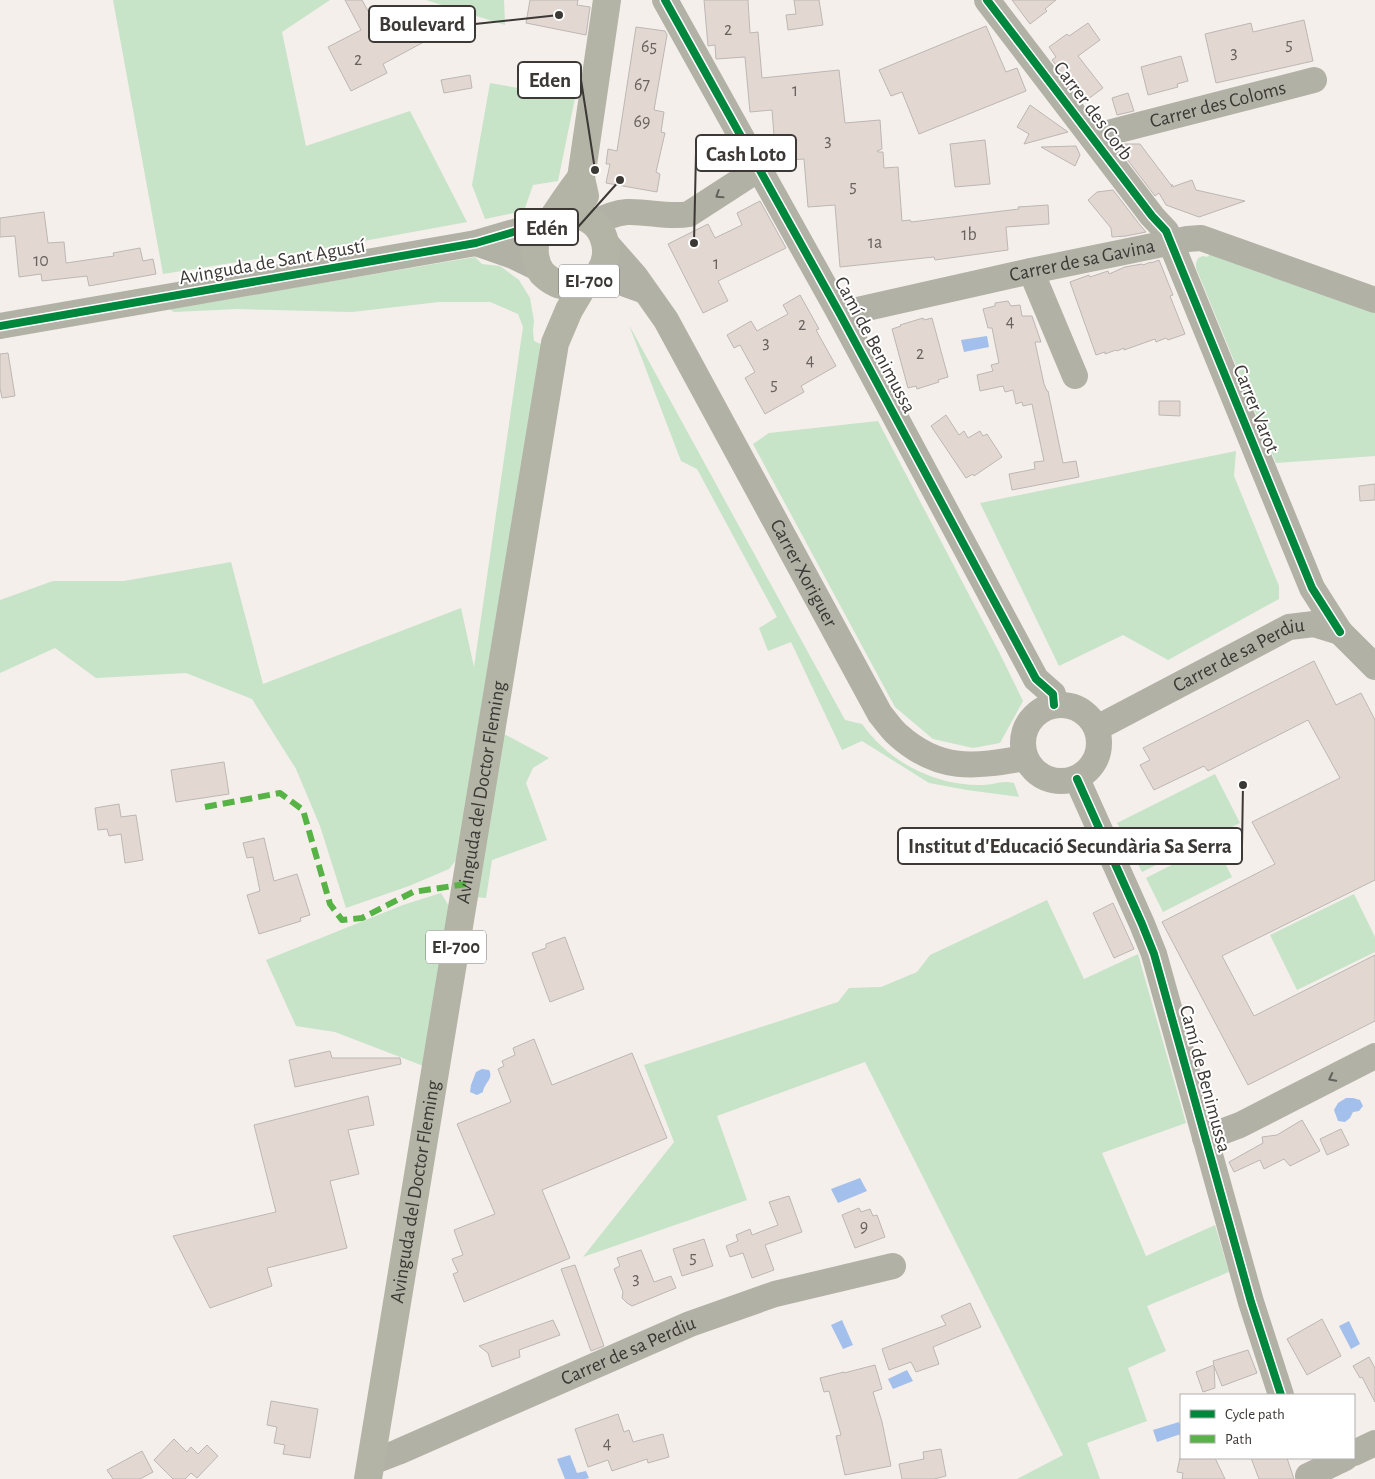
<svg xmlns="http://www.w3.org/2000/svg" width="1375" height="1479" viewBox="0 0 1375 1479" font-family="'Alegreya Sans',sans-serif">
<rect width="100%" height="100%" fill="#f4efea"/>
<path fill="#c7e3c8" d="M113 0H330L282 32 306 146 410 111 467 222 331 247 163 274Z
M426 0H504L505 25Z
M490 83 575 98 558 181 533 185 524 211 485 219 472 185Z
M1210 254 1375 311V456L1276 463 1196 268V263L1198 258 1203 256 1207 257Z
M475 257 482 264 500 266 519 280 530 298 534 321 533 331 534 341 543 345 461 854 449 869 409 886 346 908 320 826 296 769 252 699 186 673 96 678 55 648 0 673V600L53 581H124L231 562 263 684 461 608 474 667 523 327 518 314 490 302H439L352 312 237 309 174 312 169 309Z
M629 325 845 720 862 724C890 763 935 786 983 785 995 785 1000 780 1014 783L1019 797 967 790 929 783 862 741 842 750 791 642 768 651 759 628 777 617 697 469 681 461Z
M878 421 999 652 1023 701 1000 743 973 748 933 739 895 707 753 444 769 433Z
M1236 451 1234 476 1279 586V599L1168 660 1123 635 1059 666 980 503Z
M500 734 506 735 549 758 533 768 526 783 547 840 492 860 486 898 475 897Z
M1215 774 1240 823 1142 872 1117 823Z
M1215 843 1232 877 1163 912 1146 878Z
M441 893 450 908 426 1067 335 1032 296 1026 266 960 403 905Z
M1354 894 1375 937V952L1297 990 1270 935Z
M1047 900 1084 979 1138 954 1186 1123 1102 1153 1146 1256 1215 1225 1229 1272 1147 1306 1166 1351 1128 1368 1147 1421 1087 1443 1100 1479H1017L1063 1455 865 1062 717 1116 747 1200 583 1257 674 1142 644 1065 838 1002 849 988 881 987 917 972 930 955Z"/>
<path fill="#a3bfec" d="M987 336 989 347 964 352 961 340Z
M482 1069 489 1070C494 1079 484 1083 483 1092L477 1095 470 1092 471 1085 476 1072Z
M1346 1098H1353L1360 1100 1363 1106 1359 1111 1353 1112 1350 1118 1345 1122 1338 1121 1334 1110 1338 1103Z
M860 1178 867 1191 838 1203 831 1189Z
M842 1320 853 1345 843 1349 831 1325Z
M1349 1321 1360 1344 1351 1349 1339 1326Z
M907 1370 913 1381 893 1389 888 1379Z
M1179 1422 1181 1428V1434L1157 1442 1153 1430Z
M570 1455 577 1473 586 1471 589 1478 585 1479H565L557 1459Z"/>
<path fill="#e3d7d1" stroke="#bcb7b4" d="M345 0H362L383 38 417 20 418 22 425 18 435 36 383 64 387 73 351 91 328 47 361 30Z
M530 0H578L577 5 590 7 586 35 526 23Z
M704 0H748L750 33 758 32 762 78 839 70 845 123 880 120 882 149 877 151 878 152H883L884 168 898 167 902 221 910 220 911 222 1019 209 1018 207 1048 205 1049 224 1006 227 1008 250 935 260 934 257 840 267 835 205 808 207 804 159 776 161 772 110 750 112 745 57 716 59 715 45 708 46Z
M794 0H819L823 25 788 30 786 15 796 14Z
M1012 0H1056L1045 9 1047 11 1030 24Z
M1304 20 1313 61 1216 83 1205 34 1251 23 1253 32Z
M1088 23 1100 40 1078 56 1103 88 1084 102 1052 60 1056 57 1049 47 1067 34 1069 36Z
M986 26 1006 72 1017 68 1026 91 919 134 902 92 891 96 879 70Z
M636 27 665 31 667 35 654 110 664 112 661 132 665 133 656 172 660 174 657 192 606 183 610 164H606L608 149 617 151Z
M1181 56 1188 81 1177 84 1178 87 1148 95 1141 67Z
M470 75 472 88 444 93 441 80Z
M1128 93 1134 111 1117 115 1112 98Z
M1030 105 1068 132 1024 144 1029 134 1017 127Z
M985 140 990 184 955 187 950 144Z
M1124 144H1140L1171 185H1173L1171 186 1172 187 1192 180 1196 190 1245 201 1199 217 1166 205 1159 193 1155 196 1117 146Z
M1076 146 1080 155 1075 166 1041 147Z
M1113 190 1140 225 1146 232 1126 236 1112 237 1111 228 1088 200 1097 192Z
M760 201 786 248 718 281 728 301 703 313 668 244 708 224 715 238 742 225 737 213Z
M44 212 48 243 64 242 66 263 114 256 113 253 140 248 143 261 153 259 156 274 89 286 87 276 42 281 41 274 19 277 15 236 0 237V218Z
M1159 260 1173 295 1170 296 1185 334 1168 340 1166 338 1156 342 1155 339 1124 350V348L1117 351 1116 350 1105 354V352L1096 355 1070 282 1089 275 1090 277 1108 271 1109 274 1125 267 1142 264 1143 265 1151 262V263Z
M800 295 819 329 816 330 836 366 801 386 804 392 765 414 745 378 755 372 740 345 734 348 727 335 751 321 757 331 788 314 783 305Z
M1008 301 1011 306 1020 305 1022 316H1032L1041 342H1035L1044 384 1047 391H1048L1063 463 1076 461 1079 477 1012 490 1009 474 1035 469 1034 462 1044 461 1032 404 1023 406 1022 402 1016 404 1013 390 1005 392 1003 386 980 391 977 375 993 371 991 365 999 363 992 328H988L983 309 995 306V303Z
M923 318 924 320 932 318 948 377 938 380 939 382 917 389 916 386 908 388 892 329 901 326 900 325Z
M8 353 15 396 2 398 0 388V354Z
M1159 401H1180V416L1159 415Z
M946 415 959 435 964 431 968 438 980 431 983 436 987 434 1002 457 974 476 973 474 966 478 931 426Z
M1375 484V500L1360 501 1359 486Z
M1314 661 1336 705 1361 693 1375 720V880L1222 956 1254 1016 1375 955V1021L1248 1085 1162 922 1275 864 1252 822 1340 778 1308 720 1208 771 1204 766 1154 790 1140 765 1150 760 1143 748Z
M224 762 229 794 176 802 171 770Z
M119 804 121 817 136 815 143 860 125 863 121 834 109 836 107 829 98 830 95 808Z
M264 838 274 881 297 874 310 915 300 918 301 921 259 934 247 895 260 891 253 857 247 858 243 843Z
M1113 903 1134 949 1114 958 1093 913Z
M565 937 584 989 550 1002 532 953 546 948V944Z
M534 1039 552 1085 632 1053 667 1138 542 1190 570 1258 464 1302 453 1274 458 1272 452 1259 463 1255 454 1230 495 1214 457 1124 511 1102 498 1069 504 1066 502 1061 515 1055 513 1048Z
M330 1051 332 1058H400L401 1064 295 1087 289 1060Z
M368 1096 374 1125 348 1130 359 1174 330 1181 347 1248 267 1268 272 1286 210 1308 173 1236 276 1212 254 1125Z
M1302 1120 1320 1151 1290 1166 1284 1159 1264 1169 1260 1160 1234 1172 1229 1162 1263 1143 1262 1137 1277 1135Z
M1341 1129 1349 1145 1327 1155 1320 1139Z
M789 1196 802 1232 765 1245 774 1270 752 1278 743 1253 730 1257 726 1246 738 1241 736 1235 750 1229 752 1235 778 1225 769 1202Z
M859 1208 861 1212 870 1209 873 1216 877 1215 885 1237 855 1248 842 1215Z
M704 1239 713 1266 682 1276 673 1249Z
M641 1250 654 1282 671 1276 676 1288 632 1306 627 1303 622 1298 623 1292 614 1269 620 1266 617 1258Z
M575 1265 604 1346 591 1351 561 1269Z
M970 1303 981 1327 933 1347 939 1364 916 1372 911 1362 889 1370 882 1349 946 1325 941 1316Z
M1322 1319 1341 1356 1307 1375 1287 1339Z
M553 1320 560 1335 519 1350 520 1357 492 1367 488 1353 479 1346Z
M1248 1350 1257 1373 1222 1386 1214 1366 1215 1388 1203 1392 1196 1372 1214 1365 1213 1361Z
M1369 1357 1375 1368V1402L1362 1377 1360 1378 1353 1366Z
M875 1365 882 1389 873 1392 882 1422 891 1466 845 1475 836 1436 841 1435 829 1391 824 1392 820 1378 844 1372V1373Z
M271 1401 318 1409 310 1458 283 1454 285 1445 274 1443 277 1427 267 1425Z
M618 1414 624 1432 629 1430 633 1442 663 1434 669 1457 648 1463 647 1459 612 1471 608 1460 588 1467 575 1429Z
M174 1439 187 1452 191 1447 198 1454 207 1445 218 1456 197 1478 191 1473 185 1479H173L154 1460Z
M941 1449 946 1476 934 1479H902L899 1464 924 1459 923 1452Z
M142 1451 153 1472 140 1479H113L107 1470Z
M1180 1458H1215L1225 1479H1182L1183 1473 1177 1472Z
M1251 1458H1287L1294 1479H1259Z"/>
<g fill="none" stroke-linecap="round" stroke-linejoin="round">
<g stroke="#b2b1a6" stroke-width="26">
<path d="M665 0 840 314 1036 679 1053 694 1054 705"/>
<path d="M987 0 1152 216 1166 231 1312 588 1340 632"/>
<path id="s1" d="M1092 137 1314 80"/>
<path d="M594 223C605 217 615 213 627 212 648 211 668 218 689 214L760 168"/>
<path d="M476 243 513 256 540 269"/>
<path id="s2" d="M606 243 635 276 666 320 880 714C886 721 891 729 898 735 939 772 974 767 1025 758"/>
<path d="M1031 271 1075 376"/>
<path d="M590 281 620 282 645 291"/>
<path id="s3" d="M840 314 1031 271 1187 239 1201 238 1375 300"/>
<path d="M0 326 476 243 548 222"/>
<circle cx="1061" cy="743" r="38"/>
<path id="s4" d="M1097 728 1289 627 1314 624 1340 632 1375 667"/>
<path d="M1077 779 1142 924 1154 954 1251 1302 1281 1395"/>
<path d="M1205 1138 1240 1125 1375 1056"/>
<path d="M1354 1453 1375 1443"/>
<path id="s5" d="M372 1460 380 1459 398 1452 690 1324 775 1294 893 1266"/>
<path d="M1308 1476 1345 1458"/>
</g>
<g stroke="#b3b3a6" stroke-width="28">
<path d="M585 196 581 178 607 0"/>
<path d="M552 220C612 194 628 286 569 286 558 286 549 280 542 273 533 261 532 242 541 230 545 224 551 221 554 216 563 203 571 190 581 178"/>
<path id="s6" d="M368 1479 555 343 569 310 585 283"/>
</g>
<path stroke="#57b346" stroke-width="6" stroke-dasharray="12 6" stroke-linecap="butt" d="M205 807 280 793 303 810 330 904 342 920 362 918 413 892 466 884"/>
<defs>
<path id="cycleway" d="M665 0 840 314 1036 679 1053 694 1054 705
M987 0 1152 216 1166 231 1312 588 1340 632
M0 326 476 243 548 222
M1077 779 1142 924 1154 954 1251 1302 1281 1395"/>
</defs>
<use href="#cycleway" stroke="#fff" stroke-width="11"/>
<use href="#cycleway" stroke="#00873e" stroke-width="8"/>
</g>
<defs><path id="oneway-chevron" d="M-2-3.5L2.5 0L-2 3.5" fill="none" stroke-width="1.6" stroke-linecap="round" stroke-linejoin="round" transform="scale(1.25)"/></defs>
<g stroke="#65625d">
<use href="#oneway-chevron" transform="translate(719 195) rotate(147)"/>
<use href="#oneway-chevron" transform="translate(1332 1078) rotate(153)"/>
</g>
<g text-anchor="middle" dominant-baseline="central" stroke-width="4" stroke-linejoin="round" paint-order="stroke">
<g font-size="18" fill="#68625e">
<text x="728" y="30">2</text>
<text x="1289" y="45">5</text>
<text x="649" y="47">65</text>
<text x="1234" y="53">3</text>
<text x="358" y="60">2</text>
<text x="642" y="85">67</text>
<text x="795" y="91">1</text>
<text x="642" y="122">69</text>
<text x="828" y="141">3</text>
<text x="853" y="187">5</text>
<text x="969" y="235">1b</text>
<text x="875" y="243">1a</text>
<text x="41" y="261">10</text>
<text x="716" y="264">1</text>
<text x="1010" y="322">4</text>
<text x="802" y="325">2</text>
<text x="766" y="343">3</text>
<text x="920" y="354">2</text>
<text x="810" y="361">4</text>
<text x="774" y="385">5</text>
<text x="864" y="1227">9</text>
<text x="693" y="1258">5</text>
<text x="636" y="1279">3</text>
<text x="607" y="1444">4</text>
</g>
<g fill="#fff" stroke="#767472" stroke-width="1">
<rect x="559" y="264.5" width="60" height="33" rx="4"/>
<rect x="426" y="930.5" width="60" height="33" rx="4"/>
</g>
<g font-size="19" font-weight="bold" fill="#3c3835">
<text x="589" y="281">EI-700</text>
<text x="456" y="947">EI-700</text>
</g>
<g font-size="20" fill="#3c3835" stroke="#fff">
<text stroke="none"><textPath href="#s1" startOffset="130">Carrer des Coloms</textPath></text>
<text transform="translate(1093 111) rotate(53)">Carrer des Corb</text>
<text stroke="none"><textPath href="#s3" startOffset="248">Carrer de sa Gavina</textPath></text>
<text transform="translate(272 262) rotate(-10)">Avinguda de Sant Agustí</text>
<text transform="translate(875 345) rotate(62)">Camí de Benimussa</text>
<text transform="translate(1256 409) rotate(68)">Carrer Varot</text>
<text stroke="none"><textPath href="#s2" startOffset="386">Carrer Xoriguer</textPath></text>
<text stroke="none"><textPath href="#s4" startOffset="160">Carrer de sa Perdiu</textPath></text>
<text stroke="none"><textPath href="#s6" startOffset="696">Avinguda del Doctor Fleming</textPath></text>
<text transform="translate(1205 1079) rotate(75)">Camí de Benimussa</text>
<text stroke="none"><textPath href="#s6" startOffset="291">Avinguda del Doctor Fleming</textPath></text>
<text stroke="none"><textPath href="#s5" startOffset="279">Carrer de sa Perdiu</textPath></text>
</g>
</g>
<path fill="none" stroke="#3c3835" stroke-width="2" d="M559 15L475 24M595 170L581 80M694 243L696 153M620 180L578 227M1243 785L1242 846"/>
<g fill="#3c3835" stroke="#fff" stroke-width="2">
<circle cx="559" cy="15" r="5"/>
<circle cx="595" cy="170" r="5"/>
<circle cx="694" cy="243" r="5"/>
<circle cx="620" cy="180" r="5"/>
<circle cx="1243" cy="785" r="5"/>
</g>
<g fill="#fff" stroke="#3c3835" stroke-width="2">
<rect x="369" y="6" width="106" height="36" rx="5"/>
<rect x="518" y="62" width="63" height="36" rx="5"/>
<rect x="696" y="135" width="100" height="36" rx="5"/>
<rect x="515" y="209" width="63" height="36" rx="5"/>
<rect x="898" y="828" width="344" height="36" rx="5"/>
</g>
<g font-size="21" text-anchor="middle" font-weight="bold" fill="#3c3835">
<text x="422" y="31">Boulevard</text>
<text x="550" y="87">Eden</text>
<text x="746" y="161">Cash Loto</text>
<text x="547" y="235">Edén</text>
<text x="1070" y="853">Institut d'Educació Secundària Sa Serra</text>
</g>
<rect x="1180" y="1394" width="175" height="65" fill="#ffffff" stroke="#b1afae"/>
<rect x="1190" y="1410" width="25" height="8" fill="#00873e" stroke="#b1afae"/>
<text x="1225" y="1419" font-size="15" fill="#3c3835">Cycle path</text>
<rect x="1190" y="1435" width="25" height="8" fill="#57b346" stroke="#b1afae"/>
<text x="1225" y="1444" font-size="15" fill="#3c3835">Path</text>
</svg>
